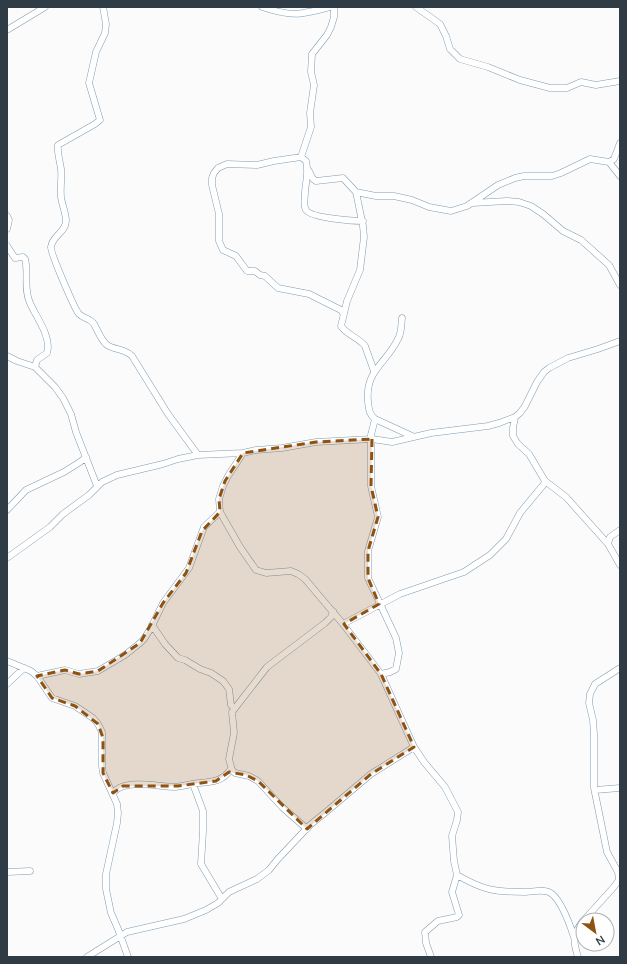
<svg xmlns="http://www.w3.org/2000/svg" width="627" height="964" viewBox="0 0 627 964" font-family="'Nunito Sans',sans-serif">
<rect width="100%" height="100%" fill="#fbfbfb"/>
<g fill="none" stroke-linecap="round" stroke-linejoin="round">
<defs>
<path id="minor" d="M103 7 106 24 105 33 96 52 89 83 100 120 95 124 58 145C57 153 60 161 61 169 62 178 60 188 61 197 62 205 66 213 66 221 66 232 52 236 51 247 50 252 75 310 79 314 84 319 90 318 94 324 98 331 101 340 107 345 115 350 125 349 132 356L168 414 198 455
M262 7C292 17 300 15 330 7
M416 7 440 24 446 36 450 49 460 59 488 67 520 80 550 88H567L581 82 596 85 620 81
M7 30 45 7
M301 157 311 127 310 113 314 85 311 72 312 54 327 35 331 27 334 17V7
M609 162 614 159 620 143
M309 171 313 179 316 181 343 178 356 192 376 196H394L412 200 429 207 451 211 467 206 498 185 515 178 524 176H552L561 173 590 159 609 162 620 176
M356 192 363 226 364 237 360 270 347 301 341 326C347 335 359 338 365 346L374 371
M472 203 507 201 519 202 531 206 543 214 563 231 581 240 609 265 620 285
M7 216 9 220 7 229
M7 246 15 258 23 257 25 259C29 274 23 287 30 303 36 317 52 337 47 353L37 360 35 367
M343 313 341 310 309 294 278 288 265 276 260 275 255 271H247L236 256 223 250 219 241V214L212 185V178L214 173 218 168 227 164 257 165 274 161 301 157 306 161C309 173 306 179 305 192 305 197 303 206 306 210 311 218 353 221 363 221
M402 318C401 325 402 332 398 339 386 364 365 370 368 402 369 409 369 414 375 419L412 436
M7 356 17 361 35 367 55 387 63 398 71 414 76 432 97 486
M375 419 371 435V486L378 517 368 551V578L396 638 399 653 396 669 390 672 381 674
M243 453 228 476 223 486 219 499 220 512 240 547 256 570 266 573 291 571 298 574 305 579 343 624 381 674 414 747 424 762 445 787 458 812 457 820 452 836 454 861 457 875 452 892 459 915 457 917 438 921 425 932 426 943 431 957
M545 481 566 497 608 544
M7 510 26 490 64 472 80 462 86 457
M620 530 610 537 608 544 620 565
M7 558 50 527 63 514 89 495 102 482 117 475 163 464 178 459 198 455 243 453 256 450 282 448 316 442 372 439 392 442 431 433 488 426 499 423 515 417 520 413 525 406 537 382 544 372 549 368 568 358 598 349 620 341
M343 624 400 594 464 572 490 555 506 539 520 513 544 484 545 481 529 454 518 444 513 436V428L515 417
M152 625 165 644 178 658 185 660 200 669 211 673 223 681 229 689 231 705 234 708
M7 661 31 671 37 676 52 698 75 706 93 718 98 724 102 732V766L103 773 117 804 118 813 117 823 106 874V889L111 913 118 929 128 957
M37 676 65 670 79 674 98 671 125 655 140 643 144 639 151 628 163 603 189 568 204 527 220 512
M7 684 24 668
M193 784 203 811V831L201 864 222 899
M595 790 620 788
M113 793C124 778 158 787 175 787 183 786 191 784 199 783 213 782 223 781 231 769
M307 829 282 807 258 781 249 776 235 773 232 770 229 759 234 733 232 712 267 667 325 623 331 617 333 611
M7 872 30 871
M457 875C483 890 494 892 525 892 533 892 545 888 552 894 562 902 570 925 574 937
M584 920 613 888 619 880 618 872 607 852 594 788V734L593 720 589 703 590 694 595 684 620 668
M87 957 127 932 184 919 206 910 218 903 229 892 257 879 269 870 277 860 310 825 326 812 371 774 414 747
M578 957C573 941 572 935 583 921"/>
</defs>
<use href="#minor" stroke="#7e9cb2" stroke-width="7"/>
<use href="#minor" stroke="#fff" stroke-width="6"/>
</g>
<path fill="#8e5212" fill-opacity="0.2" stroke="#8e5212" stroke-width="3" stroke-dasharray="8 5" stroke-linejoin="round" d="M372 439 371 486 378 517 368 551V578L379 604 344 624 381 674 414 747 371 774 307 829 258 781 246 775 229 772 216 781 178 786H123L113 793 103 773V738L98 724 75 706 52 698 37 676 65 670 79 674 98 671 140 643 163 603 186 573 202 531 220 512 219 499 225 481 243 453 316 442Z"/>
<rect width="627" height="964" fill="none" stroke="#2f3b45" stroke-width="16"/>
<g transform="translate(595 932) rotate(148)"><circle r="19" fill="#ffffff" stroke="#acb1b5"/>
<path d="M0-3L7 15L0 10L-7 15Z" fill="#8e5212"/>
<text y="-6" font-size="11" font-weight="bold" text-anchor="middle" fill="#2f3b45">N</text>
</g>
</svg>
